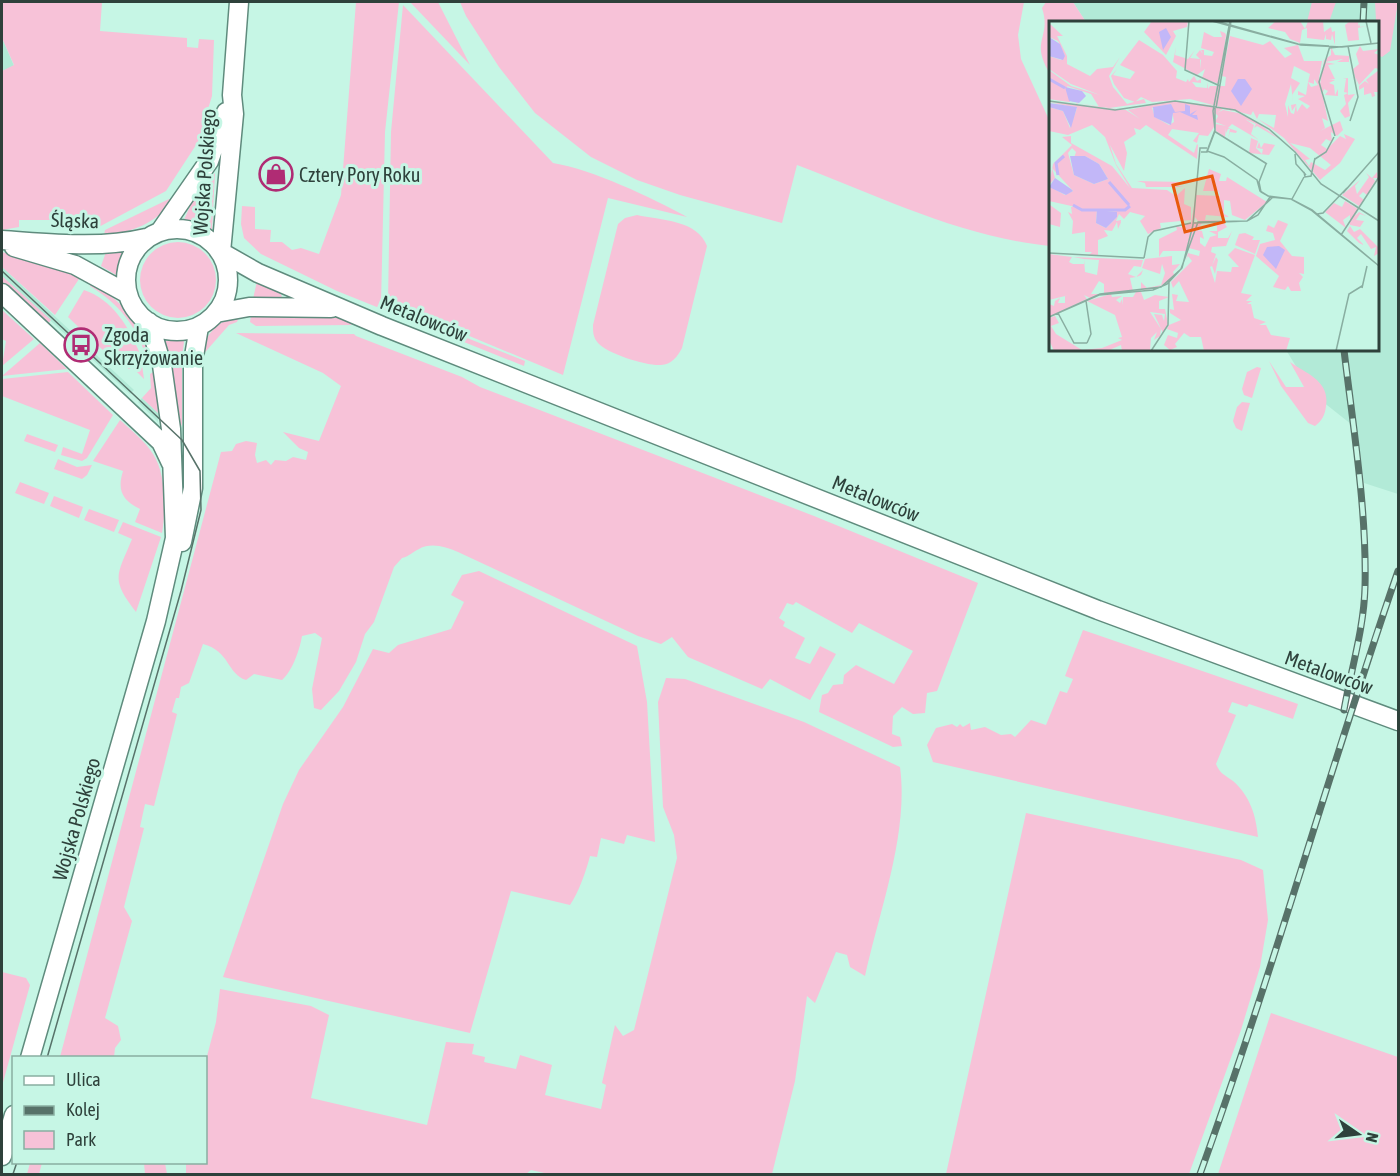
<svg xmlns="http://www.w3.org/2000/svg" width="1400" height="1176" viewBox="0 0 1400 1176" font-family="'Asap Condensed',sans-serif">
<rect width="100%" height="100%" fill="#c6f6e5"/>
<path fill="#b2ead7" d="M1073 2H1398V494L1364 483 1356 428 1313 394 1286 350H1378V22H1086Z
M2 38 14 66 2 71Z
M2 267 134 390 130 394 2 276Z
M142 398 158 413V422L138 402Z"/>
<path fill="#f7c2d8" d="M2 2H102L100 31 187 38V47L198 48 199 39 214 40 212 96 198 142 166 191 95 229 66 220H19V227L2 230V71L14 65 2 38Z
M356 2H399L385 132 381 304 525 361 524 366 337 291 261 254 244 238 241 224 242 206 255 207V229L271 230 270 242H282L292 250 301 248 319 254 341 195Z
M410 2H438L470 65Z
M460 2H1024L1018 35 1021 59 1050 122V246C961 237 881 197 797 165L782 223 680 195 637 180 591 157 535 113 499 67 466 16Z
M1046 2H1073L1086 22H1050V74C1029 40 1052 38 1042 8Z
M1312 2H1336L1329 22H1307Z
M1375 2H1398L1390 51 1382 57 1378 55Z
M403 5 553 163C591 169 653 198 687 217L608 198 563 375 388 302 391 132Z
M215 173 212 229 183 222 192 202Z
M169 199 173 200C155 224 133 232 104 235L105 230Z
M637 215C660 220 698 220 707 246L682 348C678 356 671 365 661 365 646 366 608 354 598 343 593 337 593 332 593 325L618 224 625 218Z
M140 280a38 38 0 1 1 76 0a38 38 0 1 1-76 0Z
M120 251 124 255 116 275 101 266 106 252Z
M2 252 81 276 55 315 2 267Z
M2 276 51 320 47 325 2 284Z
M257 281 280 292 282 297 253 299Z
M89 282C123 300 140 323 152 359H147C137 326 119 304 90 286Z
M84 290C112 299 130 328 140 354L135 358 107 354 68 317Z
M2 310 34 339 2 366 6 341 2 339Z
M251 316 338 318 349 322 352 325 256 326 250 322Z
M239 317 237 322 229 325 200 358C205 336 215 320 239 317Z
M236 333 354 334 356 336 462 377 480 387 814 516 978 583 937 691 927 693 925 713 913 714 902 707 893 716 892 734 900 737 902 746 893 747 819 712 822 695 828 693 833 685 843 684 844 675 856 665 894 684 913 651 859 623 852 633 796 602 793 605 787 603 779 618 785 622 783 626 805 638 795 658 810 664 820 646 836 654 810 700 770 679 762 689 688 657 672 637 661 644 638 636 458 552C446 547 431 542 419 549 412 552 410 556 402 558L394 567 374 622 365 634 356 662 339 691 321 710 314 708 312 689 322 638 315 633 302 636C300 649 292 672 282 680L254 674 246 680C227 674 230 651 203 644L189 683 181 687 179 698H176L172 712 177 714 154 806 145 804 140 827 144 828 124 907 132 921 105 1018 118 1026 121 1040 115 1048 114 1057H60L221 452 232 451 236 444 246 441 257 443 255 455 257 463 266 460 271 465 275 460 286 461 293 457 306 460 308 452 299 448 283 432 319 441 341 386 323 373Z
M182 338 184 342 182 357 170 358 165 341Z
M40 343 67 369 2 376Z
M128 361 142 365 144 379 132 367 129 369 125 366Z
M1269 361 1286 387H1304L1290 362C1307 374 1330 381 1326 406 1325 415 1322 421 1315 426L1308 423 1281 386Z
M182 367V424L180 429 171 368Z
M1257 367 1261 368 1252 398 1244 395 1242 389 1247 372Z
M155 371 158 413 142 398 151 388 150 374Z
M68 372 113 415 87 458 82 461 61 455 63 447 82 454 90 430 2 396V379Z
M1242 402 1250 403 1242 431 1236 428 1233 421 1237 407Z
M120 420C131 430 145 441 153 454 166 473 166 511 162 533L135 522 140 509C122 500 117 490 123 471L93 461Z
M27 434 58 445 55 452 24 441Z
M58 459 77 467 92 465 87 475 82 479 54 469Z
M20 482 49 493 44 504 15 493Z
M54 496 83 507 79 518 50 506Z
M89 509 119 520 114 532 84 520Z
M123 522 161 537 136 612C110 578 117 576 132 539L118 533Z
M479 571 637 646 647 702 655 842 627 835 624 844 601 838 597 857 590 856C586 871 579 892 570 905L511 891 470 1033 223 977 283 804 299 770 343 707 373 649 389 653 398 645 451 629 464 602 451 595 462 575Z
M1083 630 1298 704 1293 719 1249 704 1247 707 1232 702 1228 712 1236 715 1216 764C1220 774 1225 775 1233 781 1250 796 1256 815 1258 837L933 762 927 745 936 728 952 724 957 727 960 724 963 727 970 723 971 730 985 727 1001 735 1011 734 1015 737 1031 720 1046 725 1060 691 1067 693 1073 679 1065 676Z
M666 678 685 679 804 722 900 767C909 833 879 912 865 976L850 967 847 955 836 952 815 1003 807 996 795 1081 772 1174H549L531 1170 526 1174H186V1163L206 1162V1060L216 1022 220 989 311 1006 329 1015 311 1098 427 1125 446 1042 474 1044 472 1054 485 1057 484 1062 516 1069 520 1055 552 1065 545 1095 601 1109 606 1085 602 1083 615 1025 623 1036 634 1030 677 858 674 835 663 807 658 702Z
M1026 813 1241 860 1263 870 1268 920 1260 967 1241 1030 1189 1174H946Z
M2 972 26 978 30 985 2 1086Z
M1271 1013 1398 1057V1174H1218Z
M30 1163H42L39 1174H27Z
M144 1163H165L167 1174H145Z"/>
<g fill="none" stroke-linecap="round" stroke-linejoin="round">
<defs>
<path id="minor" d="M126 280a51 51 0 1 1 102 0a51 51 0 1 1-102 0Z
M161 230 209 161 226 112
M2 240C49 243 100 249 146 238
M14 247 75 265 128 294
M221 252 258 273 382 326 1098 610 1398 721
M221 252 234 114 232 95 239 2
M2 293 161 442 171 463
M216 313 249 307 331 308
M182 542 193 488V362L199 327
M30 1058 156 621 175 538 171 429 162 365 149 322
M2 1156 14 1115"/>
</defs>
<use href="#minor" stroke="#5f8b7d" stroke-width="21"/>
<use href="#minor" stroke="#fff" stroke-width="18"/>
<path stroke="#577269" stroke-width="1.5" d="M2 271 182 440 200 471 201 510 181 591 47 1058
M13 1174 17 1162"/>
<defs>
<path id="rail" d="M1363 22 1364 2
M1344 710C1351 670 1364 628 1365 587 1367 511 1353 426 1344 350
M1200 1174C1272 975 1329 771 1398 571"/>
</defs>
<use href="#rail" stroke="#577269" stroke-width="7"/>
<use href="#rail" stroke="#c6f6e5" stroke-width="4.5" stroke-dasharray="14" stroke-linecap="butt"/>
</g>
<defs>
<symbol id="shop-ring" viewBox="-11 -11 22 22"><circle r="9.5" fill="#c6f6e5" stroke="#b02c74" stroke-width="1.5"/><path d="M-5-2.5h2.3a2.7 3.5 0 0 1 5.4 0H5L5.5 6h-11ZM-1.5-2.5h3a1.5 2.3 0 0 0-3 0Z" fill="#b02c74"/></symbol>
<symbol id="bus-ring" viewBox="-11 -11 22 22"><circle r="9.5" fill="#c6f6e5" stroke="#b02c74" stroke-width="1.5"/><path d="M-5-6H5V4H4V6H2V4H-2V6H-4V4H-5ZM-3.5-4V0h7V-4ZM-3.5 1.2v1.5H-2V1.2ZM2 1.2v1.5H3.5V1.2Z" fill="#b02c74"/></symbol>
</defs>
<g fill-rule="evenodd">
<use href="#shop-ring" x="257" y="155" width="38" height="38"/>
<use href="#bus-ring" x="62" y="326" width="38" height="38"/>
</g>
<g text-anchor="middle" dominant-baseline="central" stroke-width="6" stroke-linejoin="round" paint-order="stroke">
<g font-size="20" fill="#2e413b" stroke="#c6f6e5">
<text transform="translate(204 172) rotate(-86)">Wojska Polskiego</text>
<text transform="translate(75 220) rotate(2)">Śląska</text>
<text transform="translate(424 318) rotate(22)">Metalowców</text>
<text transform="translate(876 498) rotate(22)">Metalowców</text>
<text transform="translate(1329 672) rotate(20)">Metalowców</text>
<text transform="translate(76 819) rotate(-74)">Wojska Polskiego</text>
</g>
<g font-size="20" fill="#2e413b" stroke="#c6f6e5" text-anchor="start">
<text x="299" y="174">Cztery Pory Roku</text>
<text x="104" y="334">Zgoda<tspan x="104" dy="23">Skrzyżowanie</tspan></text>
</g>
</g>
<g transform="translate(1049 21)">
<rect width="330" height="330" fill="#c6f6e5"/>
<path d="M103 0H139L138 6 124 10 127 15 117 34 95 11ZM227 0H251L256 8 259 0H274L275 11 282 6 283 11 286 10V24L283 13 282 19 277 18V13L275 19 258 17V7L253 9 251 22 241 18 236 11 219 7ZM301 0H311L309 2V6L310 2 311 6 317 5 309 7 310 19 299 20 296 4ZM0 2 14 15H8L18 35V43L41 55 48 48 64 46 71 36 60 55 64 66 78 83 95 78 97 82 60 87 0 78V49L22 65 51 74 22 63 0 48V35L12 39 16 35 9 20 0 16ZM18 65 42 73 50 86 21 81ZM171 10 176 12 177 14 170 63 153 57 156 48 148 54 124 41 127 26 126 34 139 38 146 29 141 37 151 38V48L152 39 147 34 151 29 148 28 151 29 154 33 152 29H155V34L163 35 165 31 152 27 155 11 165 16H173ZM181 15 214 24 221 20 236 37 243 33 235 27 249 24 255 40H273L270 57 279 100 273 97 276 107 271 110 291 100 294 109 288 115 282 111 283 121 277 118 272 124 278 128 291 115 297 118 295 113 306 118 291 142 271 159 235 117 209 98 225 107 227 94 210 93 208 98 204 90 202 94 141 78 103 81 92 76 86 81 75 77 65 63 62 55 68 48 64 54 81 58 86 51 71 44 90 19 114 34 128 50 127 57 137 61 139 58 140 61 145 55 148 60 152 58V62L143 61 147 66 158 67 159 61V68L161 65H176L177 56 173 55ZM245 45 261 53 259 61 265 63V58L269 64 262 66 259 61 257 74 249 70V74L256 75 249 78 261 85 258 88 253 83 248 91 247 83 242 84 243 90 247 84 245 93 242 92 239 84V96L236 83 242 63 244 82 243 74 251 62 242 57ZM241 122 261 127 282 144 276 149 262 141 260 145 256 139 261 138ZM311 25 314 30 330 28 325 32 330 34V48L326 47 310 64 307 57 308 64 304 48 310 43 307 33ZM282 26 286 34 300 35V41H288L294 38 276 41 286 43 279 44 286 58H280L286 59 280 62 285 64 286 74 289 68V75L276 74 279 70 275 68 273 74 271 64 275 39 282 34ZM330 49V71H325L326 75 323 76 322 72 315 74V66L310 69V65L316 60 320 63 317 59ZM299 57V74L306 73 299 82 301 95 296 97 291 90 297 83 295 74 299 72 295 71 297 58H294ZM121 80 161 84 186 90 174 88 168 92 174 89 189 92 208 101 230 118 208 105 205 107 207 103 196 98 205 104 202 113 210 119 183 103 179 107 188 110 187 112 181 111 179 118 181 108H179L177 112V107L176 116 167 110V103L177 105 166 101 169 95 166 92 165 106 159 115 150 114 148 122 144 120 150 112 123 108 119 114 145 132 148 123 149 124 148 138 97 104 91 109 85 107 87 113 75 121 78 132 75 150 61 124 67 143 83 167 118 169 127 175 136 167 135 183 142 186V199L111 202 112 207 99 213 91 200 96 195 81 191 75 198 70 193 67 200 72 199 71 208 72 201 69 208 68 201 63 210 55 209 59 215 49 219V235H39L43 231H36V211L23 213 24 200 19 191 23 193 22 186H27L0 180V165L16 174 24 170 3 147 6 157 0 164 4 143 23 124 13 116 22 115V122L63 145 81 167 67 144 56 116 43 104 19 114 0 110V86L14 90 21 107 28 87 0 81 77 89 91 98 79 89ZM122 83 125 101 120 104 106 96 103 87ZM23 127 27 131 25 137 36 135 50 143 59 158 45 163 25 154 19 132ZM48 189 68 191V196L57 207 47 202ZM202 117 209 120 207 127 213 133 214 128 208 127 210 121 212 127 215 122 226 124 220 134 200 132ZM160 148 172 153 170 160H177L178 156 218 181 196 199 183 194 181 180 175 179V193L181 196 157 194 156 199 172 200H149L146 196 145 201 153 202 148 209 153 210 155 218 151 216V222L156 226 161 216 168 214 160 210H168V202H179H175L178 206 169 211V217H179L183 210 177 225 163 226 162 231 167 233 163 245 167 236 169 239 166 253 163 245 161 246 166 262 168 250 182 251 183 246H190L179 234 186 227 206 234 192 272 203 274 197 280H203L198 283H202L205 297 217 301 210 304H217L222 314 241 317 237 330H155L152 316H141L135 312 126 323 128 326 121 329 115 324 119 314 128 317 129 312 118 308 120 304 132 299 121 292V288L125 289 123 273 129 274 127 280 140 281 130 260 124 267 122 261 143 240 139 235 137 239 139 232 150 235 151 230 140 227 141 223 138 230H114L110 236V218L128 209 127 205 136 207 135 204 142 202 147 174 171 175 169 170H154ZM328 151 329 157H324L326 160 318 174 314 171 310 175 315 179 310 185 293 174 311 159 306 165 308 173 320 156 317 152 323 157ZM88 160 133 161 122 164 135 166H97L96 162ZM296 180 309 188 306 195 310 191 317 195 311 193 307 199 315 200 311 206 301 204V194L294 199 297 207 276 191 285 182 293 186ZM1 184 12 192 11 206 0 203ZM229 199 239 203 231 220 243 235 255 236V253L250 252 254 256 250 262 252 270H242L239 265 236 269 224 266 230 255 207 235 211 223 226 219 224 212 217 210 219 204 225 207ZM301 205 305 211 311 208 329 226 330 232 325 235 327 226 322 228 312 213 308 217 315 224 310 222 298 210ZM196 212 205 216 203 219H211L206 233 186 224 190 213ZM0 233 23 236 20 241 24 243H35V238L24 236 94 239 92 246 85 245 79 253 87 256 94 249 92 254 87 256 81 257 84 270 55 272V263L50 260 42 273H51L41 277 35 274 38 278 0 296V283L5 285 6 280 11 277 9 282H16V275L13 276 20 274 0 279ZM35 238 50 239 48 254 36 251ZM123 235V244L131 243 124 251 126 256 113 264 105 268 92 269V261L98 267 112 264 116 252 113 243 111 253 93 247 96 238ZM87 271H92L95 279 106 274 120 276 110 280V288H116L119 303 114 312 105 293 113 294 115 300 116 293 101 291 112 308 111 315 105 319 108 311 102 317 101 330H73L72 324 58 330H5L0 319V297L6 295 10 302 2 305 7 313 33 329 53 327 73 319 69 317 73 316 66 294 38 280 62 273 63 276 73 275 67 279 71 282 73 278 74 284V276H84Z" fill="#f7c2d8" fill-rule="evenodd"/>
<path d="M117 7 122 16 114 29 110 11ZM0 16 11 23 16 35 14 39 0 35ZM189 58H196L203 68 192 85 182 70ZM16 66 33 70 37 75 30 82 20 80ZM0 82 28 86 22 107 14 90 0 86ZM122 83 126 91 136 90V83L141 85V93L148 89 143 94H148L149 99 131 91 124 92 122 104 105 96 104 86ZM21 135H36L50 143 59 158 45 163 25 154ZM6 157 22 168 24 170 17 174 0 166ZM48 189 68 191V196L57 207 47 202ZM230 225 236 229 227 248 214 234 218 226Z" fill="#c2b7f8"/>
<path fill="none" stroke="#c2b7f8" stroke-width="3" d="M0 58 16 67M9 154 7 142 15 135M60 161 80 184M24 184 33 189H76L81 185"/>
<path fill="none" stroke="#89aea1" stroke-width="1.5" d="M140 0 136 49 171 65M163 0 252 24 293 26 330 22M167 0 249 23 280 25M181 0 164 90 166 109 158 130 175 136 208 159 211 170 219 175 242 178 262 189 330 245M317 0 322 22M281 25 270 61 286 115M299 25 309 76 301 100M280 27 330 22M0 80 66 89 126 80 186 89 220 108 246 131 272 163 330 200M167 87 182 0M165 110 218 143M152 131H158L166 110V87M246 133 247 143 257 154M266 138 277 131 285 116M217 143 210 161 212 171 221 176 242 178 263 189 330 245M255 151 256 156 262 155 266 137M294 172 330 131M243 178 255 156M268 193 274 192 298 167M145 202 198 200 209 194 221 176M144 204 151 127H158M292 214 330 156M0 232 95 237M95 237 99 216 105 210 142 202M313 267 318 245M37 280 42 313 38 322M9 292 25 322H38M0 296 50 274 104 269 118 263 133 247 144 204M0 296 51 273 112 266 132 248 149 201 198 200 224 176M102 330 119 304 120 261M287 330 300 273 313 265"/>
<path fill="#e8590c" fill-opacity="0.15" stroke="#e8590c" stroke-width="3" d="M163 155 175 201 136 211 124 164Z"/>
<rect width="330" height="330" fill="none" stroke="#2e413b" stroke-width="3"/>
</g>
<rect width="1400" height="1176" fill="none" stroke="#2e413b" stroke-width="6"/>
<rect x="12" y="1056" width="195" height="108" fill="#c6f6e5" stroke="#89aea1" stroke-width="1.5"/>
<rect x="24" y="1076" width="30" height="9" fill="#ffffff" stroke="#89aea1" stroke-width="1.5"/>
<text x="66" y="1086" font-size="18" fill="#2e413b">Ulica</text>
<rect x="24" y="1106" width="30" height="9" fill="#577269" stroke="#89aea1" stroke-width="1.5"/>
<text x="66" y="1116" font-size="18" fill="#2e413b">Kolej</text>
<rect x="24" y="1131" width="30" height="18" fill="#f7c2d8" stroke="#89aea1" stroke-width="1.5"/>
<text x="66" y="1146" font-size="18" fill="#2e413b">Park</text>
<g transform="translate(1358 1134) rotate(104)" stroke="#c6f6e5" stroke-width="4.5" paint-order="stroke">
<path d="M0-4.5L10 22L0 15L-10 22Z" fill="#2e413b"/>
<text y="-9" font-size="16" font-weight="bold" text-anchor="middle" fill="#2e413b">N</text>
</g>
</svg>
